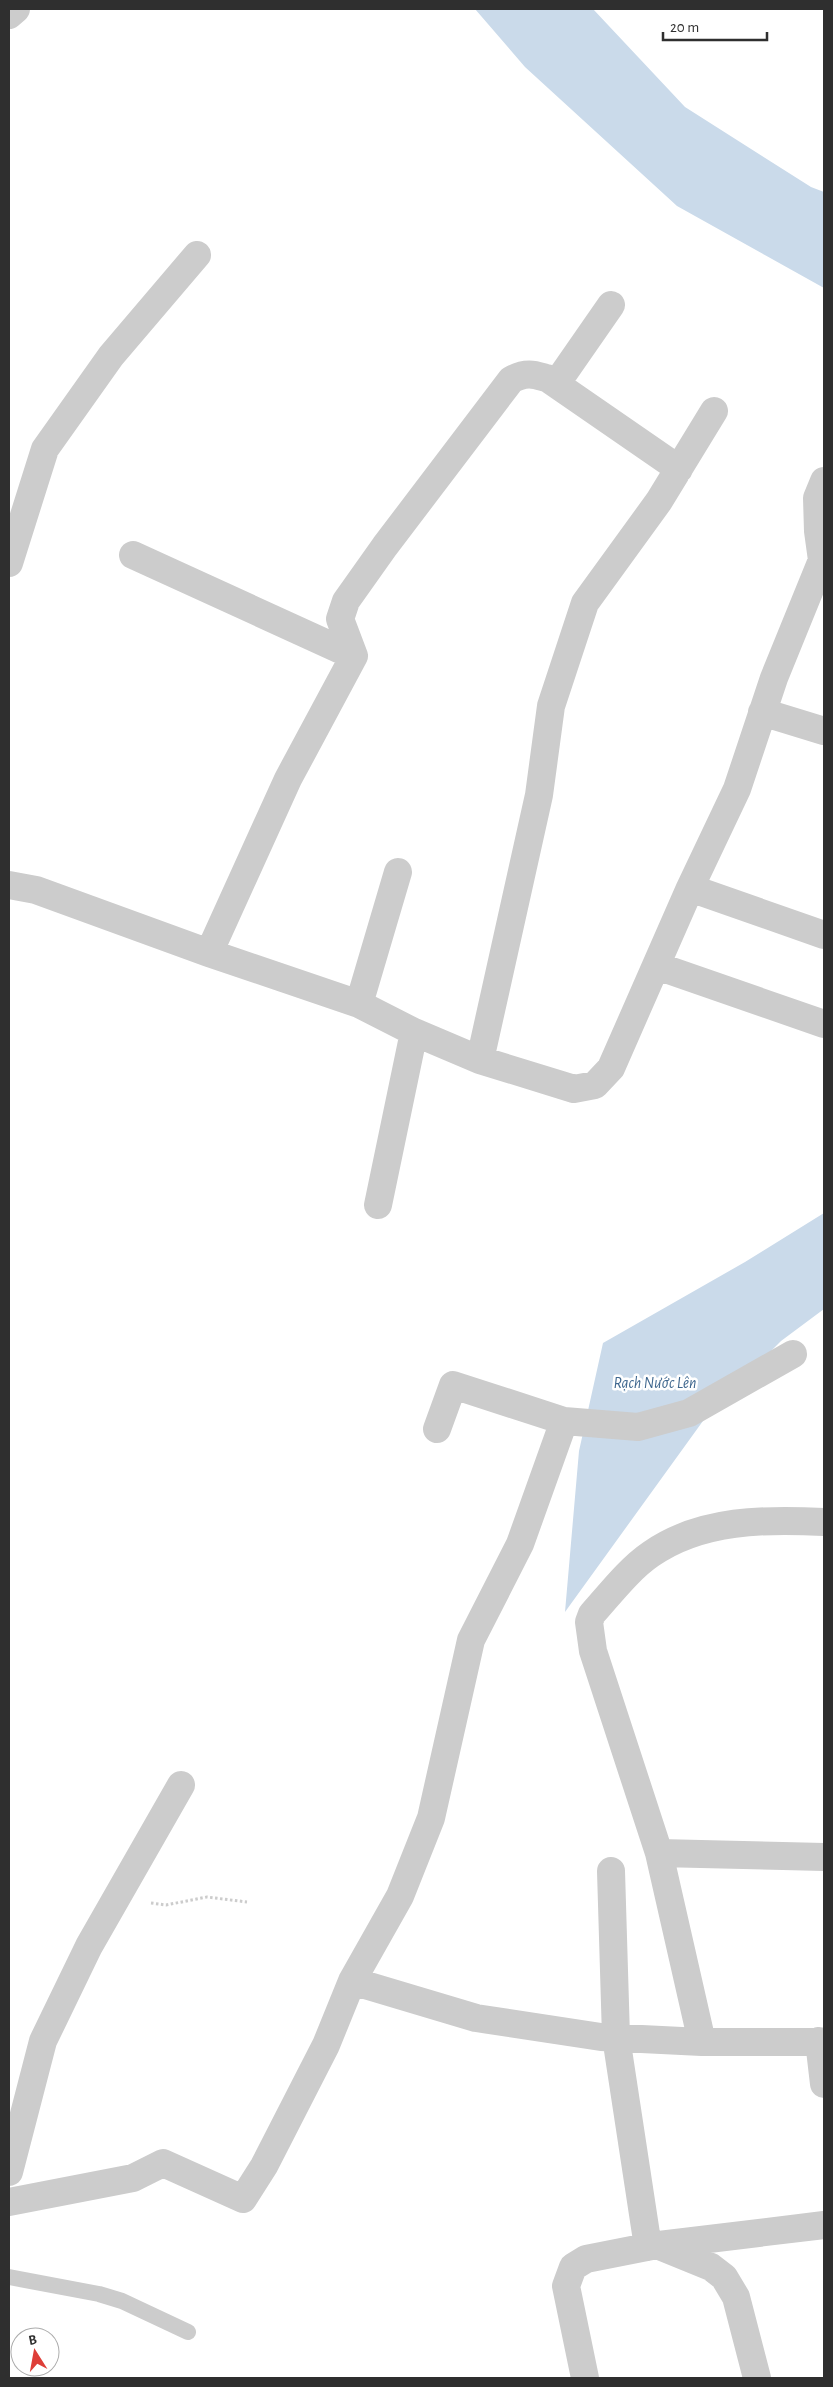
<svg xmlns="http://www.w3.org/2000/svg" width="833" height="2387" viewBox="0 0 833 2387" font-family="'Alegreya Sans',sans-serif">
<rect width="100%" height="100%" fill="#fff"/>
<path fill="#cadaea" d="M475 9H593L685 107 811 187 824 192V288L677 206 525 67Z
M824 1213V1309L781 1341 708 1414 565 1612 579 1451 603 1343 745 1262Z"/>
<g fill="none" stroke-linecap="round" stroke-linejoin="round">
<path stroke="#ccc" stroke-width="3" stroke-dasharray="2.5 2.5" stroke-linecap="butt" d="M151 1903 166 1905 207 1897 247 1902"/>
<path stroke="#ccc" stroke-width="16" d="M9 2277 99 2294 122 2301 188 2332"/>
<path stroke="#ccc" stroke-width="28" d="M9 15 16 9
M550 380 679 469
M133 555 354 656
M9 563 45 449 111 356 197 255
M762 712 824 731
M9 885 36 890 209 953 359 1004 414 1032 480 1060 574 1089 595 1085 611 1068 690 888 737 789 774 678 822 560 818 531 817 498 824 481
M690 888 824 935
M209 953 288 779 354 656 340 619 346 601 385 546 511 380C536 365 547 386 561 377L611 305
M657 966 824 1024
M359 1004 398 872
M480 1060 539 795 551 706 585 603 659 501 714 411
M378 1205 414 1032
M564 1421 638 1427 689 1413 793 1354
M659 1853 824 1857
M611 1871 616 2037 648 2247
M352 1981 476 2018 601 2037 702 2042H824
M819 2041 824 2084
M702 2042 659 1853 593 1651 589 1622 592 1614C610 1594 629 1569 651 1554 701 1519 766 1519 824 1522
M9 2172 43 2041 89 1946 181 1785
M9 2202 133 2178 163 2163 243 2199 264 2166 326 2045 352 1981 400 1896 431 1818 471 1640 520 1544 564 1421 453 1385 437 1429
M659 2245 824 2225
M585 2378 566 2286 573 2267 586 2259 657 2245 711 2267 724 2277 736 2297 757 2378"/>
</g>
<g text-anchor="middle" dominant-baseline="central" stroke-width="5" stroke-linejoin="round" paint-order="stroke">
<g font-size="16" font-style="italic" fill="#3f678e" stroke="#fff">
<text x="655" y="1383">Rạch Nước Lên</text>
</g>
</g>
<rect width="833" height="2387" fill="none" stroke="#2f2f2f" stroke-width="20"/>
<g transform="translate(35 2352) rotate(349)"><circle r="24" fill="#ffffff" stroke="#acacac"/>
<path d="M0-4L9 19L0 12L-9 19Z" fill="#de3e38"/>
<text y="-8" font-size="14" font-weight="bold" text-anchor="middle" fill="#2f2f2f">B</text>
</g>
<path d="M663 32v8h104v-8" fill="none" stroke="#2f2f2f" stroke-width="2.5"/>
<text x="670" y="32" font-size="15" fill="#2f2f2f" stroke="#ffffff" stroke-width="4" paint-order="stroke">20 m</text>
</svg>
